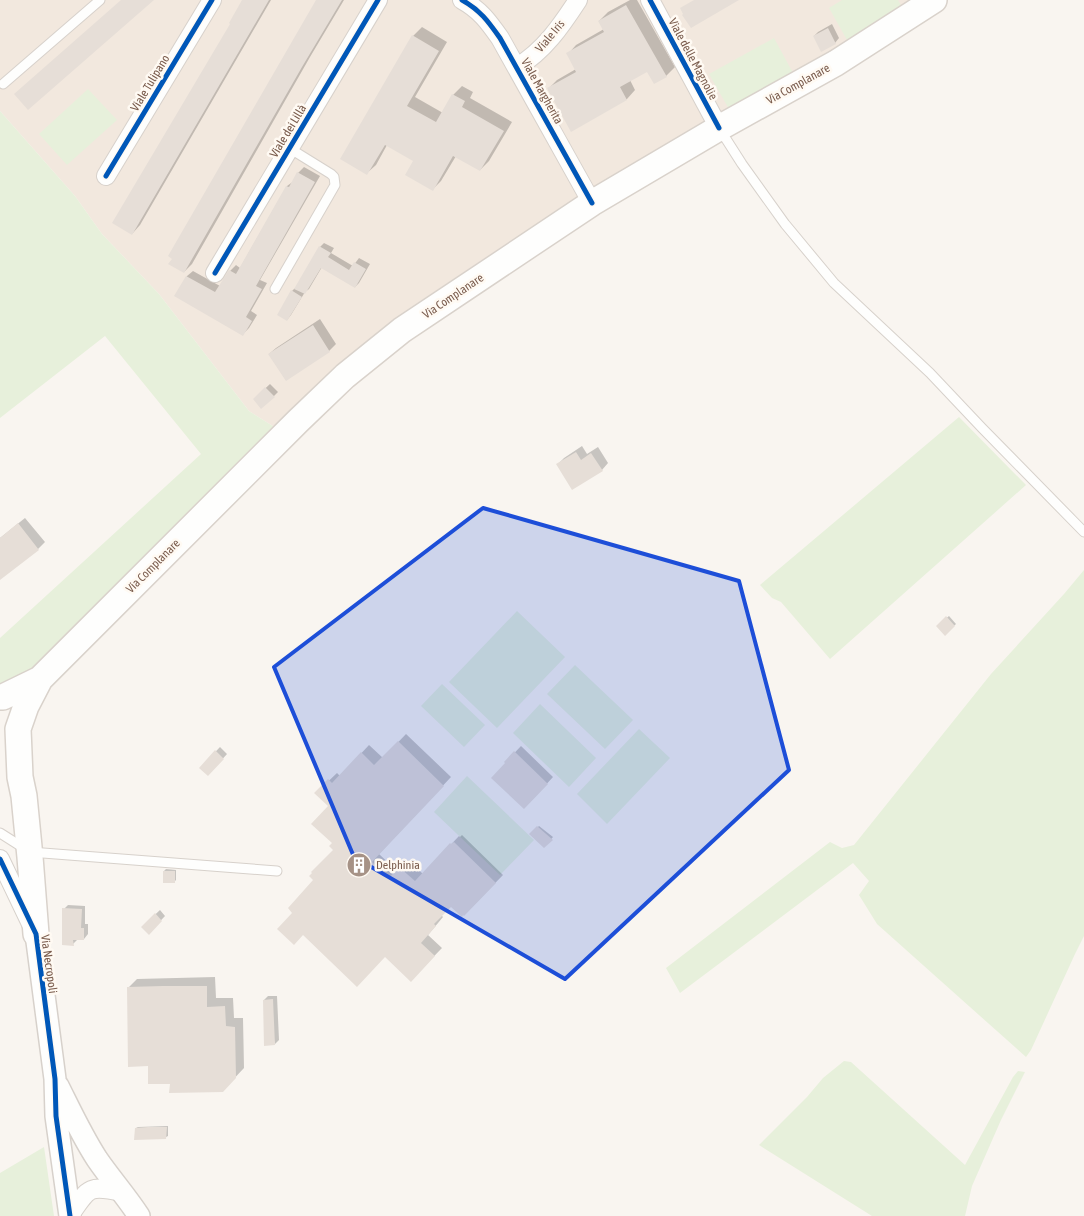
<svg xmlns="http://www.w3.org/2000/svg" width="1084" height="1216" viewBox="0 0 1084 1216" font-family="'Asap Condensed',sans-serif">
<rect width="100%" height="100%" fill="#f9f5f0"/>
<path fill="#f2e8de" d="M0 0H919L276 428 249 411 159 294 102 234 75 196 0 111Z"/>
<path fill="#e7f0db" d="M842 0H898L903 9 847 40 829 8Z
M774 38 793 73 729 109 709 74Z
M88 89 117 120 67 165 39 134Z
M0 111 75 196 102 234 159 294 249 411 276 428 25 679 0 689V638L201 454 105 336 0 418Z
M959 417 1026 485 830 659 781 602 772 598 760 585Z
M1084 570V936L1075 954 1031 1050 1026 1057 877 924 859 895 869 881 853 863 680 993 666 968 830 842 842 848 854 845 991 674 1064 594Z
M517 611 565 657 497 728 449 682Z
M575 665 633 720 605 749 547 694Z
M442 684 485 725 464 747 421 706Z
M540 704 596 758 569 787 513 733Z
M639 729 670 758 607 824 577 794Z
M467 776 534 840 500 875 434 812Z
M844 1061 851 1062 965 1165 1013 1077 1018 1071 1025 1072 1001 1120 972 1186 965 1216H872L759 1145 807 1097 823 1078Z
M44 1147 54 1216H0V1173Z"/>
<path fill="#0003" d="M244 0H271L140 225 132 234 232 23Z
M317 0H344L310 57 192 264 184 272Z
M630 0H637L675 67 666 76 648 70 630 80 635 90 627 99 571 130 548 89 557 80 576 69 568 54 576 45 604 29 599 21 608 12Z
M832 24 839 38 835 43 822 50 814 36 818 32Z
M422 27 447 42 415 97 443 113 453 95 462 86 473 92 470 98 512 122 489 161 480 170 456 156 441 181 432 190 415 161 387 145 376 165 367 173 413 36Z
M304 167 320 176 260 280 267 283 251 311 257 315 249 328 243 334 176 295 187 276 193 271 220 286 230 271 236 265 240 268 287 186 294 181 298 173Z
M324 243 334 248 331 253 353 266 359 258 370 264 359 283 355 287 322 267 309 289 305 292 291 315 287 320 292 291 296 287 320 247Z
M320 319 336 344 329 351 286 380 269 354 276 348Z
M270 384 278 392 274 396 254 399Z
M582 446 587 454 598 447 608 463 602 470 558 464 564 458Z
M25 518 45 542 38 549 0 578V538Z
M949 616 956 624 945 634 937 626Z
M406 734 451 777 379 854 397 871 408 860 423 874 459 836 460 837 462 835 503 875 464 915 451 905 441 915 443 917 428 935 442 948 411 980 385 955 303 934 294 913 335 850 329 806 316 793 337 773 340 776 369 745 383 758Z
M521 746 553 777 531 801 506 762Z
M220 747 227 754 208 775 200 768Z
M539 826 553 837 544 847 531 834Z
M166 869 176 870V880L174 882 164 871Z
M68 905 85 906V924H88V934L84 939H77V940L73 944 64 909Z
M160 910 165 916 149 933 142 927Z
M215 977 216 998H233L234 1018H243L244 1068 229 1084 171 1083 149 1065 128 988 137 979Z
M268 996H277L279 1040 275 1044 264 1000Z
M168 1126V1136L166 1137 136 1128 138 1127Z"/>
<path fill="#e6ded7" d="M121 0H154L28 110 14 94Z
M242 0H269L132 235 112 223 230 24 229 23Z
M316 0H342L302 67 184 273 168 264 172 259 168 256Z
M694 0H739L691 28 682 15 683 14 680 8Z
M626 5 667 77 654 84 647 72 620 87 627 100 571 132 547 88 576 72 566 53 604 32 598 21Z
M828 28 836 44 821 52 813 36Z
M412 35 439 51 407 106 436 122 452 94 465 101 462 107 504 131 480 171 453 156 433 191 405 175 413 161 385 145 367 175 340 159Z
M297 172 315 182 256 286 262 289 246 317 252 321 243 336 174 296 186 276 215 292 229 270 236 274 286 186 289 187Z
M319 246 331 253 328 257 349 270 354 262 366 269 355 288 321 268 305 294 294 289Z
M291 290 302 297 287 321 277 315Z
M313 325 330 352 286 381 268 354Z
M265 387 275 397 261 409 253 399Z
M576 452 581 460 591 453 603 471 572 490 556 464Z
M18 523 39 550 0 580V538Z
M946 616 955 626 945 636 936 626Z
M398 741 444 786 372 862 389 878 399 867 415 881 450 843 451 844 454 842 496 883 464 916 463 915 462 917 451 907 434 924 436 926 421 943 435 956 411 982 385 957 357 987 303 935 294 945 277 929 292 913 288 908 313 880 309 876 312 873 311 872 333 850 329 846 332 843 311 824 328 806 314 793 328 779 332 783 361 752 374 765Z
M215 750 224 759 208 776 199 768Z
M514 751 548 784 524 809 491 778 505 763 504 762Z
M537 826 553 840 544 848 529 834Z
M163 871H175V883H163Z
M62 908 82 909 81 928H84V940H73L74 946 62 945Z
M155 913 162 921 149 935 141 927Z
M163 986H207V1007L225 1006 226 1026 235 1027 236 1078 223 1092 169 1093 170 1084H148V1066L128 1067 127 987Z
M273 999 275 1045 264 1046 263 1000Z
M148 1127H167L166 1139 134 1140 135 1128Z"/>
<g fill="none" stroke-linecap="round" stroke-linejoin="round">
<defs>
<path id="service" d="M3 84 100 0
M719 128 742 164 785 224 834 283 930 373 982 428 1084 532
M275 289 335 185 334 177 331 174 289 148
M0 833 30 852 277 871"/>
<path id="minor" d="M462 0C480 10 488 21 500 38L592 203
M650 0 719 128
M517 67C544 51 561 26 578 0
M106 176 212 0
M215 273 378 0
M0 859 31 924
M70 1215C89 1187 89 1185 122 1192"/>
<path id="tertiary" d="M36 934 55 1079 56 1116 70 1216
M58 1086C70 1110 82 1136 97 1159 110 1178 126 1196 139 1216"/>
<path id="secondary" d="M0 697H3L40 679 298 421 345 376 402 330 592 203 719 128 836 63 934 0
M36 934 30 857 24 796 20 777 18 729 26 706 40 679"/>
</defs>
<use href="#service" stroke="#d7d1cb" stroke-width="11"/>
<use href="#minor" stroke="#d7d1cb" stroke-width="20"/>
<use href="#tertiary" stroke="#d7d1cb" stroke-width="24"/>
<use href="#secondary" stroke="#d9d2cb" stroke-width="28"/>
<use href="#service" stroke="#fefefd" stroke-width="9"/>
<use href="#minor" stroke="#fefefd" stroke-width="18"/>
<use href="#tertiary" stroke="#fefefd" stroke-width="21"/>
<use href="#secondary" stroke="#fefefd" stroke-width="25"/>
<defs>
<path id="cycleway" d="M462 0C480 10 488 21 500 38L592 203
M650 0 719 128
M106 176 212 0
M215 273 378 0
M0 859 36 934 55 1079 56 1116 70 1216"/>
</defs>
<use href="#cycleway" stroke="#fffaf3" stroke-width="8"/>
<use href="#cycleway" stroke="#0057b8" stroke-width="5"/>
</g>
<path fill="#1d4ed8" fill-opacity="0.2" stroke="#1d4ed8" stroke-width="4" stroke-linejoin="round" d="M483 508 739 581 789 770 565 979 354 857 274 667Z"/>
<defs>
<symbol id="building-disc" viewBox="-11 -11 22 22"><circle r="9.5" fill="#a69286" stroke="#fffaf3"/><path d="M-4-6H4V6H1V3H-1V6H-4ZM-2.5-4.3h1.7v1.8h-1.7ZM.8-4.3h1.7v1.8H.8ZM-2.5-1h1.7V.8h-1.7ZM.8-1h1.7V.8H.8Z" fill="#fff"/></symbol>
</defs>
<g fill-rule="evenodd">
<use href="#building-disc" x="345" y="851" width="28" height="28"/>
</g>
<g text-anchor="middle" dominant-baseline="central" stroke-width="5" stroke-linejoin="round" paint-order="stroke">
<g font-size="12" fill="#7a5c4d" stroke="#fffaf3">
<text transform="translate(550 36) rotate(-50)">Viale Iris</text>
<text transform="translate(693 59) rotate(62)">Viale delle Magnolie</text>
<text transform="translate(150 83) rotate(-59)">Viale Tulipano</text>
<text transform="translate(798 84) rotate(-29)">Via Complanare</text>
<text transform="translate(542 91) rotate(61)">Viale Margherita</text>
<text transform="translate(288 131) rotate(-59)">Viale dei Lillà</text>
<text transform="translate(453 296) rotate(-34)">Via Complanare</text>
<text transform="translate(153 566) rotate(-45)">Via Complanare</text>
<text transform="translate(49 964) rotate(82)">Via Necropoli</text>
</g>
<g font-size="12" fill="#7a5c4d" stroke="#fffaf3" text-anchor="start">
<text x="376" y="865">Delphinia</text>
</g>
</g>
</svg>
